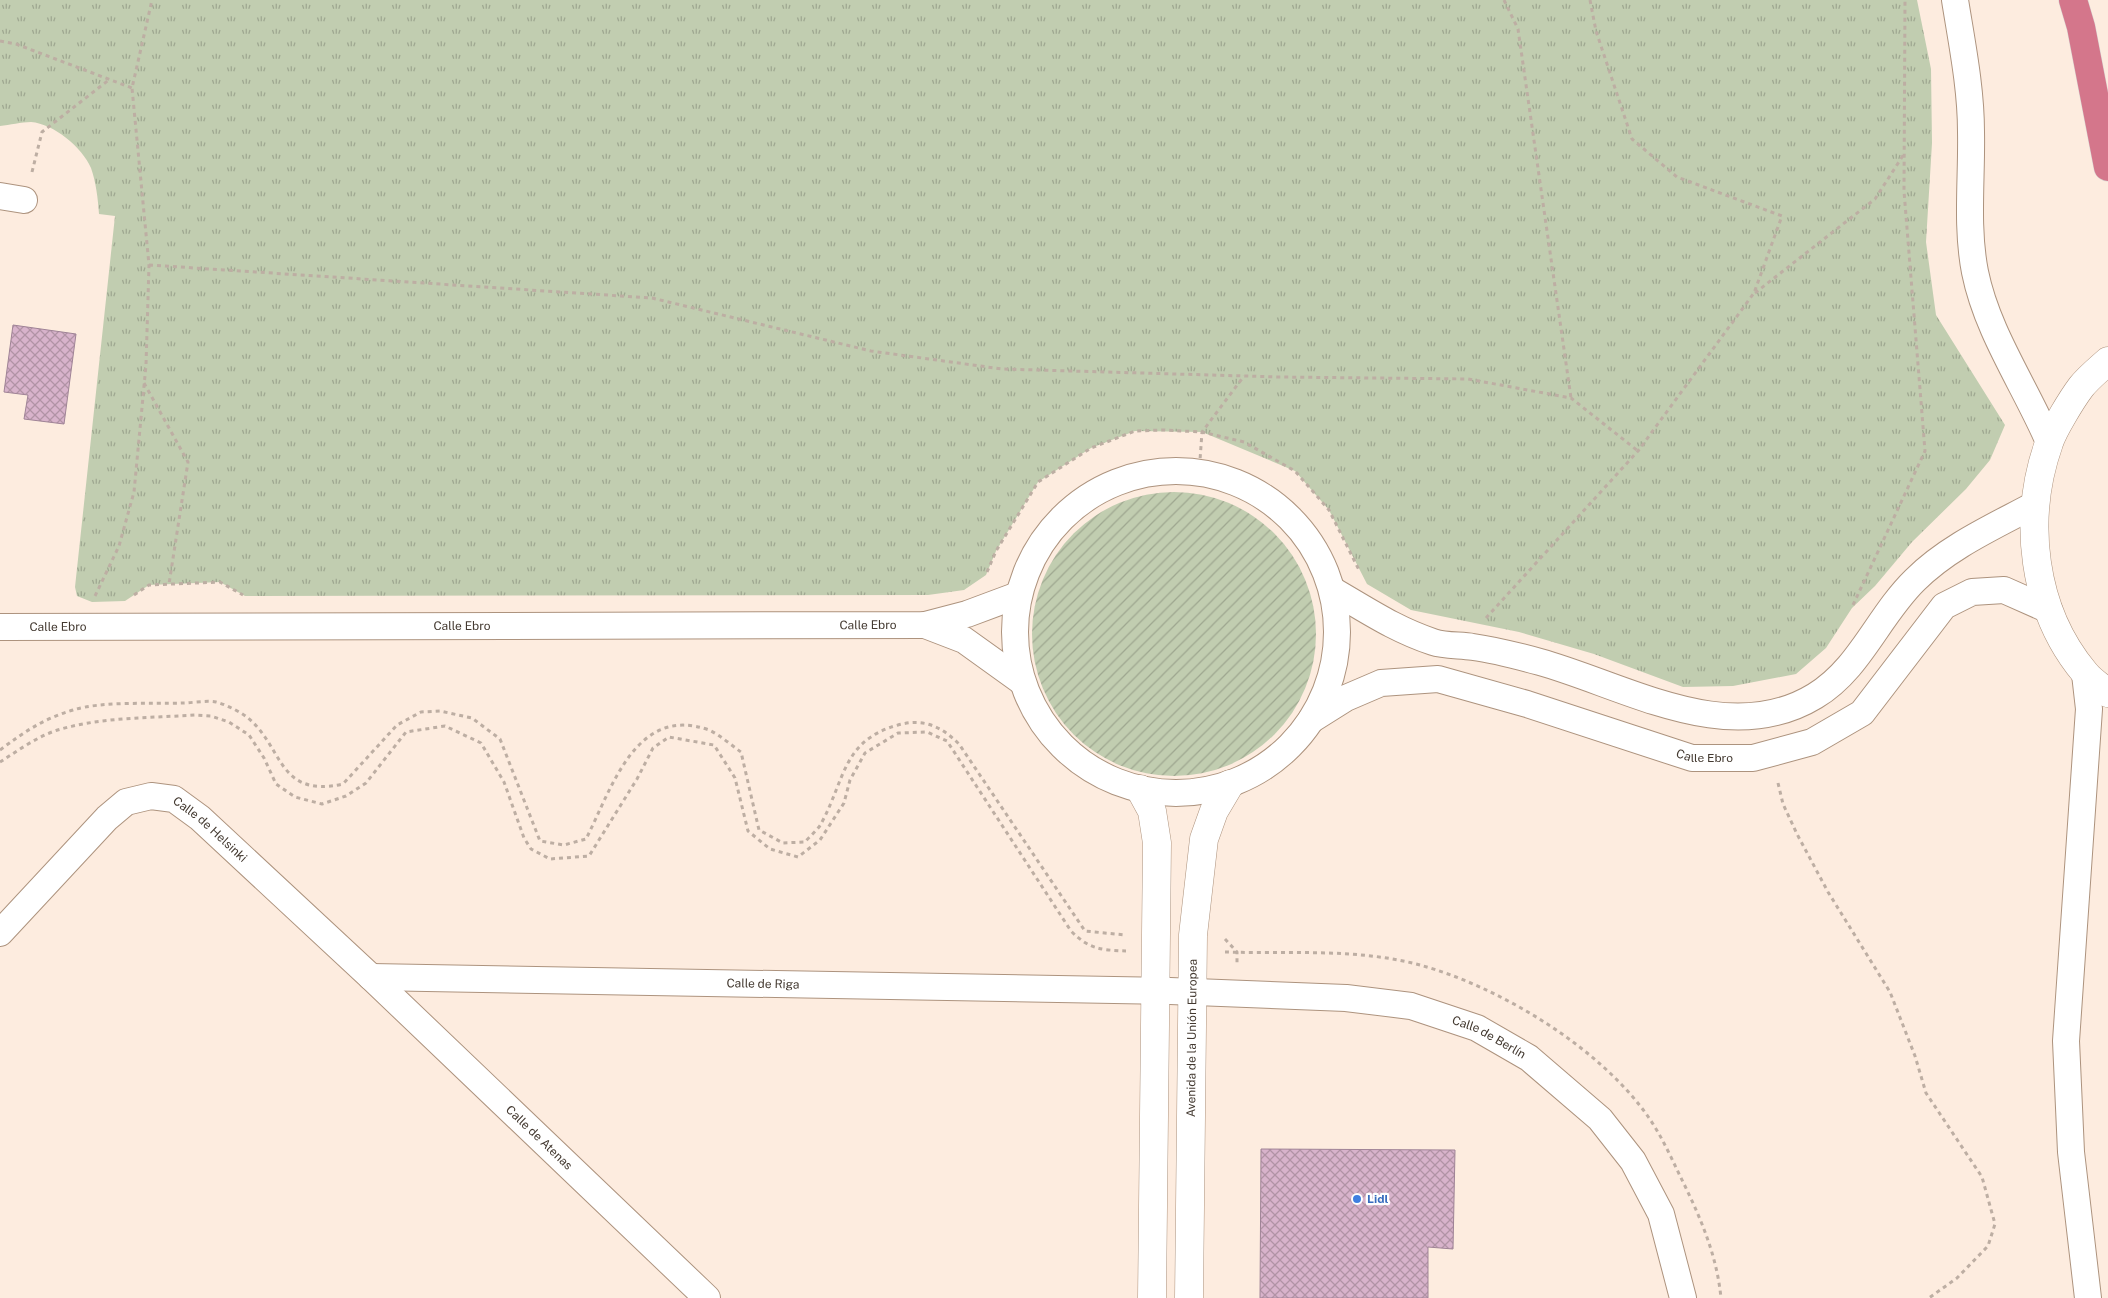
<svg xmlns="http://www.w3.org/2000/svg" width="2108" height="1298" viewBox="0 0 2108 1298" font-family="'Public Sans',sans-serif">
<defs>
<pattern id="grass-tufts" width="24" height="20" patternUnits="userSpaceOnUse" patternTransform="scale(1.25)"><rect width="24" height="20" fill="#c1cdb0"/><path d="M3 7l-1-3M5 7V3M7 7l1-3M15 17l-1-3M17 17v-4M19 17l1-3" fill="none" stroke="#9ea790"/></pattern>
<pattern id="garden-furrows" width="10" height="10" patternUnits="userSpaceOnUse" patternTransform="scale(1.25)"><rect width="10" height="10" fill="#c1cdb0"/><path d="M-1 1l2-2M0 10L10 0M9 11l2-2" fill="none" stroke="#9ea790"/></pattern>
<pattern id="building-cross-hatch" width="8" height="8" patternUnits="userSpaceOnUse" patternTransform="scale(1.25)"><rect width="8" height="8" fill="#d8b3cb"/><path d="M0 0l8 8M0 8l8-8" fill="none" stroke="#b193a5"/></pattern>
</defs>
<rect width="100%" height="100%" fill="#fdecdf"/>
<path fill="url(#grass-tufts)" d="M0 0H1917L1931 69 1932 143 1926 242 1936 315 2005 425 1990 460 1966 489 1912 542 1875 586 1852 608 1826 648 1796 674 1733 686 1683 687 1594 654 1519 632 1411 610 1367 584 1329 510 1295 471 1202 432 1135 431 1091 448 1038 482 996 551 986 575 964 590 928 595 245 596 220 582 149 585 125 601 92 602 77 596 75 587 115 216 99 214C98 199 96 182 91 168 82 147 54 124 31 122 21 122 10 125 0 126Z"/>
<path fill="url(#garden-furrows)" d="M1032 634a142 142 0 1 1 284 0a142 142 0 1 1-284 0Z"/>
<path fill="url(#building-cross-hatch)" stroke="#9f8396" d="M13 325 76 334 64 424 24 419 28 395 4 392Z
M1261 1149 1455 1150 1453 1249 1428 1247V1298H1260Z"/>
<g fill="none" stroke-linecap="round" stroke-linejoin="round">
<defs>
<g id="minor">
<path d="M1955 0C1962 44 1971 88 1971 132 1972 178 1966 226 1975 272 1987 332 2025 386 2049 442"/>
<path d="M0 196 24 200"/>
<circle cx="1176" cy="632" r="161"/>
<path d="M1332 590C1367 610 1394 629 1433 642 1445 646 1460 645 1473 647 1495 650 1518 656 1540 662 1626 686 1728 749 1815 696 1860 669 1878 616 1915 580 1948 547 1993 527 2034 505"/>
<path d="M925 625 964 640 1021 681"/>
<path id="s1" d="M0 627 925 625 967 614 1018 595"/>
<path d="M2085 674 2089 709 2066 1041 2071 1152 2088 1298"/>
<path id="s2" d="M1311 720 1346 698 1381 683 1438 679 1527 704 1692 758H1753L1812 742 1862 713 1944 606 1972 592 2004 590 2049 610"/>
<path id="s3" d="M0 933 107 818 126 802 151 796 174 799 200 818 371 977 707 1298"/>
<path id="s4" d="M371 977 1170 991 1346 998 1411 1006 1477 1028 1529 1058 1600 1119 1633 1161 1661 1214 1683 1298"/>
</g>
<g id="tertiary">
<path d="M2108 361C2099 369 2088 378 2081 387 2072 399 2053 430 2049 443 2022 519 2032 610 2085 673 2091 681 2101 687 2108 693"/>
<path d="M1140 789 1152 811 1157 843 1152 1298"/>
<path id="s5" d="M1189 1298 1193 935 1204 839 1214 811 1230 784"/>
</g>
<path id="motorway" d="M2073 0 2081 27 2108 167"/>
</defs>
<use href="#minor" stroke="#ad937e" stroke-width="28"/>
<use href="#tertiary" stroke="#ad937e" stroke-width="29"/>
<use href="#motorway" stroke="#d6d3d1" stroke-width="29"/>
<path stroke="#bdaea3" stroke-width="3" stroke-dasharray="4 4" stroke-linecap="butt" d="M1504 0 1518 29 1571 398
M0 41 16 44 132 88
M32 172 42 132 110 79
M149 265 652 298 871 351 1002 369 1280 377 1468 379 1571 398 1638 451
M1755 293 1875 199 1904 154
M144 383 188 462 169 584
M1199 474 1202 432 1244 376
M987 572 996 551 1038 482 1091 448 1135 431 1163 430 1202 432 1244 442 1295 471 1329 510 1359 570
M134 595 149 585 220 582 243 595
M95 596 119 546 134 492 146 365 149 265 132 88 152 0
M1853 605 1925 451 1904 191 1905 0
M1486 618 1638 451 1754 293 1782 216 1677 177 1632 139 1596 31 1590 0
M0 750C24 732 43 719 73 710 102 701 151 704 182 703 193 703 206 700 216 702 224 704 234 709 241 713 285 741 273 799 343 784L397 725 421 712 440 711 472 718 500 739 540 841 564 845 586 839C612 788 636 704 709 730 720 735 731 745 741 752L759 830 783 843 805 842C810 836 819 829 822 822 845 779 843 740 898 725 923 718 941 726 959 744L1085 931 1125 935
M0 762C19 750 39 735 61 729 104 717 150 718 195 715L211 716 229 722 249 735 264 758 276 784 295 797 322 804 346 796 366 783 406 732 445 726 481 743 504 782 524 838 531 849 550 859 589 856 637 779 653 748 669 737 714 745 735 778 748 831 770 849 798 857 820 840 844 803 850 780 865 753 898 733 927 732 947 741 1071 931C1089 949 1100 950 1126 951
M1778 783 1783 804 1797 834 1828 892 1890 992 1915 1056 1926 1093 1982 1177 1995 1224 1988 1246 1957 1278 1929 1298
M1225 939 1237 952V963
M1225 952C1289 954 1358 948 1420 965 1500 987 1601 1048 1649 1118 1663 1138 1673 1162 1684 1184 1702 1221 1717 1257 1721 1298"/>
<use href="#minor" stroke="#fff" stroke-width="26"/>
<use href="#tertiary" stroke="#fff" stroke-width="28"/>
<use href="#motorway" stroke="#d4768b" stroke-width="28"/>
</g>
<circle fill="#3f7fe0" stroke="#fff" stroke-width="2" cx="1357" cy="1199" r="5"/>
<g text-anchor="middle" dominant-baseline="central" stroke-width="4.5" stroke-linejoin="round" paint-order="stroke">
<g font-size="12" fill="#433930" stroke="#fff">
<text stroke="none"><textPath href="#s1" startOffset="462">Calle Ebro</textPath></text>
<text stroke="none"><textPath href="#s1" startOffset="868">Calle Ebro</textPath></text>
<text stroke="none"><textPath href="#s1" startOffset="58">Calle Ebro</textPath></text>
<text stroke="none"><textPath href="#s2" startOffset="415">Calle Ebro</textPath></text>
<text stroke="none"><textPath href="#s3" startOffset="278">Calle de Helsinki</textPath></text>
<text stroke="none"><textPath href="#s4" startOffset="392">Calle de Riga</textPath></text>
<text stroke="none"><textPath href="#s5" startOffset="260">Avenida de la Unión Europea</textPath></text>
<text stroke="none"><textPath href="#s4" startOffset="1125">Calle de Berlín</textPath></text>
<text stroke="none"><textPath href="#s3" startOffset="729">Calle de Atenas</textPath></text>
</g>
<g font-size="12" font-weight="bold" fill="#366cbe" stroke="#fff" text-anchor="start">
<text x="1367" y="1199">Lidl</text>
</g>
</g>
</svg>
